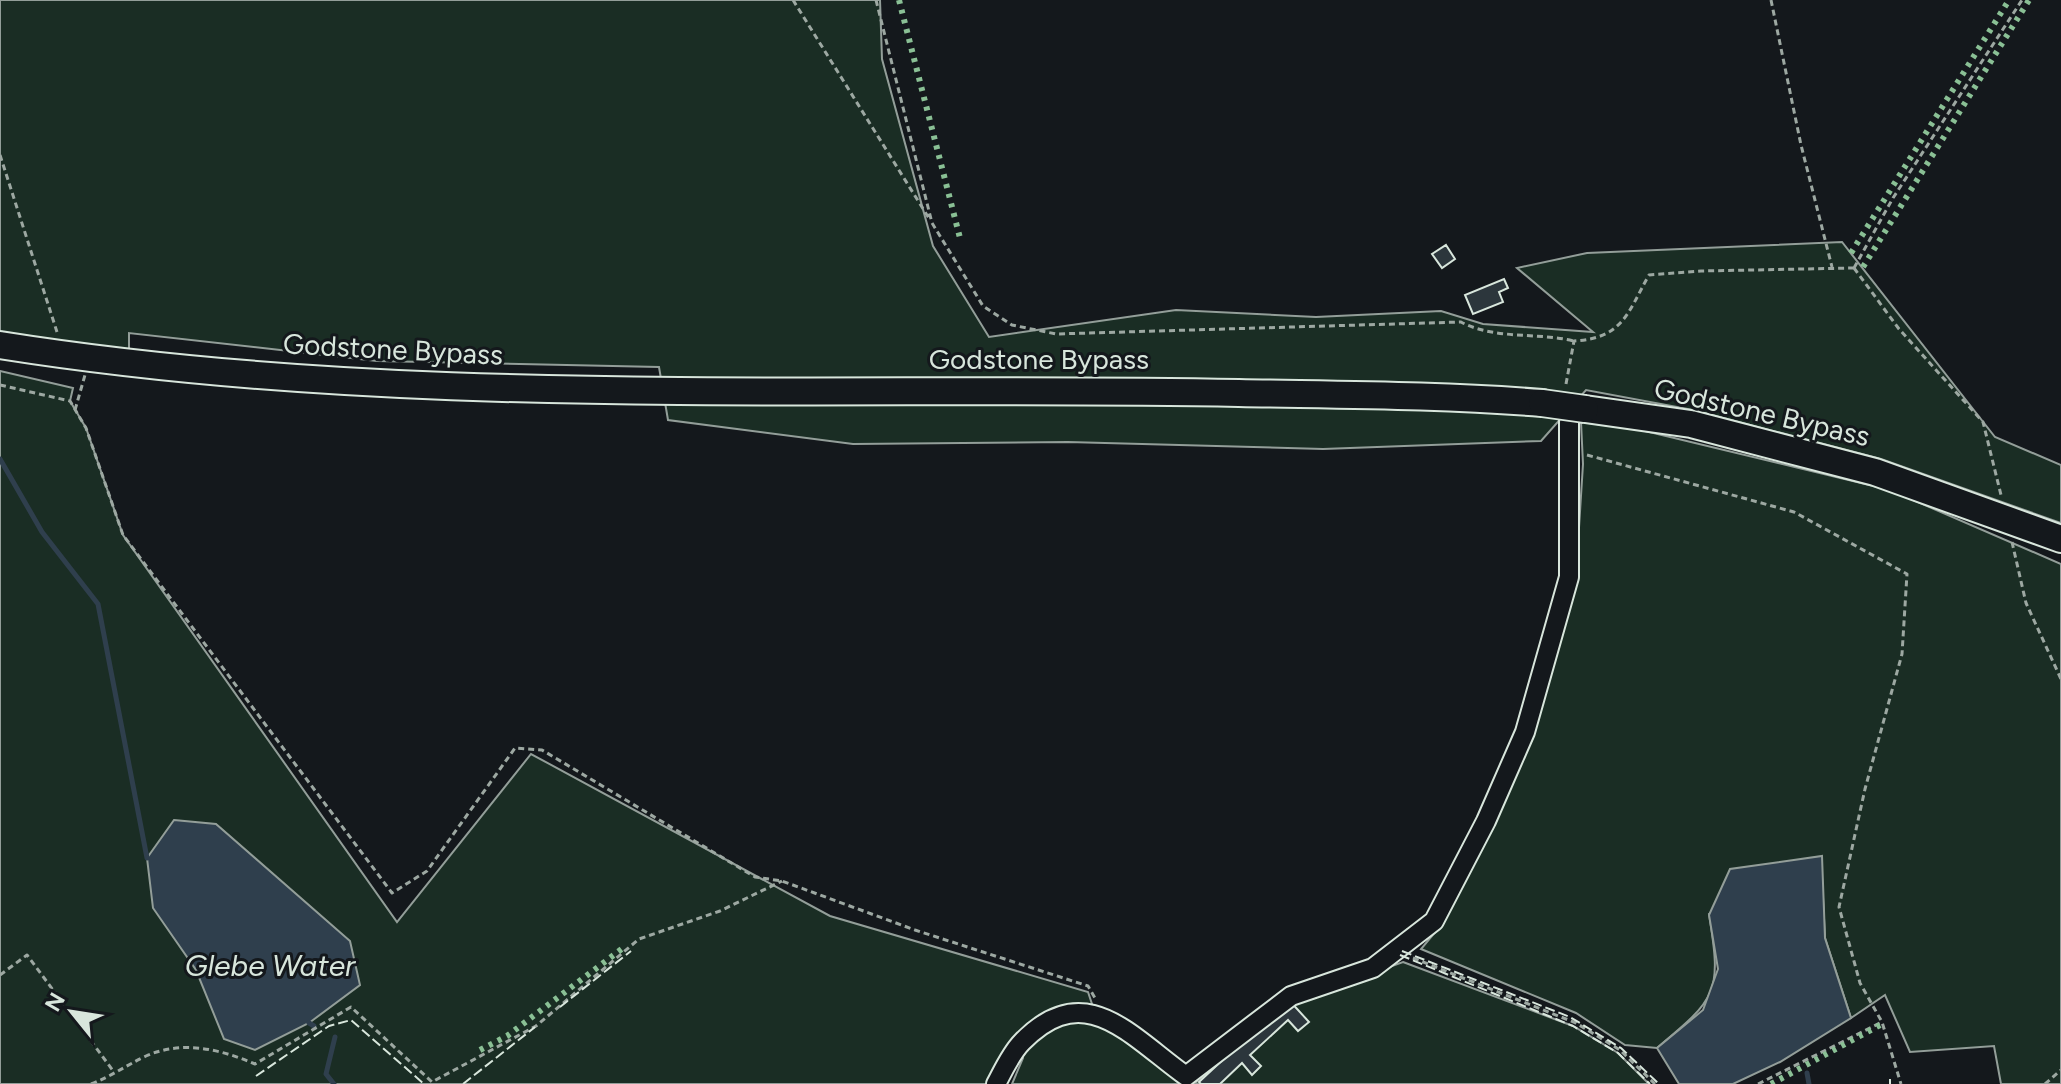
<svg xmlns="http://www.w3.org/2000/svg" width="2061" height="1084" viewBox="0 0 2061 1084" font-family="Figtree,sans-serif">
<rect width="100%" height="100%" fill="#14181c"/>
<path fill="#1a2d24" stroke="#939e99" stroke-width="2" d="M0 0H880L882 59 933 246 989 337 1176 310 1316 317 1441 311 1483 324 1593 332 1517 268 1587 253 1842 242 1995 437 2061 465V523L1881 459 1693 410 1586 390 1541 441 1323 449 1068 442 853 444 668 420 659 367 377 361 129 333V356L0 332Z
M0 371 73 388 70 401 86 428 123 535 397 922 531 754 830 916 1088 992 1098 1022 1185 1084H1012L1023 1058 1018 1047 994 1084H0Z
M1581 422 1641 430 1890 490 2061 564V1084H2001L1994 1046 1910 1052 1885 995 1851 1018 1825 938 1821 857 1709 914C1722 993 1717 998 1657 1048L1625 1045 1576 1013 1421 949 1442 924 1532 740 1576 575 1583 464Z
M1403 962 1573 1026 1618 1053 1649 1084H1194L1292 1002Z"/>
<path fill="#2f3f4d" stroke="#939e99" stroke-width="2" d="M174 820 216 824 350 941 360 985 309 1023 255 1050 224 1039 196 970 153 908 147 858Z
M1822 856 1825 938 1851 1018 1780 1062 1733 1084H1679L1657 1048 1703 1010 1718 969 1709 915 1730 869Z"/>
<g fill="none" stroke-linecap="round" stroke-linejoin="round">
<path stroke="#2f3f4d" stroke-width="5" d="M0 459 42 532 98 604 147 858
M309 1023 314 1026
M1807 1073 1809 1084
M334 1084 326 1074 335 1037"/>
</g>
<path fill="#2c363c" stroke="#d8e6dc" stroke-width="2" d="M1446 245 1455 259 1442 268 1432 254Z
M1504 279 1508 288 1499 292 1503 302 1473 314 1465 295Z
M1288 999 1309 1022 1298 1031 1288 1020 1250 1055 1261 1066 1252 1075 1242 1063 1220 1084H1201L1199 1082Z"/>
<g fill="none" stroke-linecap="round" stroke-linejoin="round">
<defs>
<path id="minor" d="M996 1084C1003 1071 1011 1053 1022 1042 1085 977 1130 1036 1186 1076L1291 996 1373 968 1434 921 1486 821 1525 732 1569 577V422"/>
<path id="highway" d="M0 345C409 410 827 385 1239 393 1340 395 1441 395 1542 403
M1585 409 1691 424 1875 472 2061 539"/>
</defs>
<use href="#minor" stroke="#d8e6dc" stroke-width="22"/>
<use href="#highway" stroke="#d8e6dc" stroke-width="30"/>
<path stroke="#9da8a2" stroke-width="3" stroke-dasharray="6 4" stroke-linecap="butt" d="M793 0 930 220
M876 0 932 223 983 306 1012 325 1056 334 1461 322C1495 340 1536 332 1574 341
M1771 0 1801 145 1832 267
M0 155 57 332
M1854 268 1899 329 1983 422 2001 495
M1854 268 1893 198 2022 0
M1566 384 1574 341C1623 338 1627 314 1649 275L1701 271 1854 268
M0 385 70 401 86 428 123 535 392 893 427 871 515 748 542 750 755 877 782 881 915 930 1088 986 1095 998
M75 410 85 375
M1587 455 1794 512 1907 574 1902 654 1865 789 1839 907 1860 983 1882 1022 1901 1084
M2012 542 2026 603 2061 679
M1413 958 1576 1023 1620 1050 1655 1084
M0 975 27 955 114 1072
M91 1084C112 1076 125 1066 146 1056 182 1040 220 1049 255 1064L351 1007 432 1082 536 1026 639 939 720 911 782 881
M1758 1084 1882 1022
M2045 1084 2061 1070"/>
<use href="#minor" stroke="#14181c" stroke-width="18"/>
<use href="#highway" stroke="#14181c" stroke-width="26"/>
<defs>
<path id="highway-bridge" d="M1542 403 1585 409"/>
</defs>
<use href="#highway-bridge" stroke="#d8e6dc" stroke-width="30" stroke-linecap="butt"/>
<use href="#highway-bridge" stroke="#14181c" stroke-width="26"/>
<path stroke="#8ac095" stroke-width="6" stroke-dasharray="4 6" stroke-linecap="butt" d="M899 0 961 242
M1851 253 2009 0
M1863 267 2029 0
M480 1050 507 1036 623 948
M1771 1084 1882 1024"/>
<path stroke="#d8e6dc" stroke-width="2" stroke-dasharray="10 4" stroke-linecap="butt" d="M1402 951 1570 1017 1621 1048 1659 1084
M1400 955 1573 1026 1618 1053 1650 1084
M560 1007 631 951
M256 1076 329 1026 351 1020 424 1084
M1890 1079V1084
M463 1084 535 1027"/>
</g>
<g text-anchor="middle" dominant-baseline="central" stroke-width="6" stroke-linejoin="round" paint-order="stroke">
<g font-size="28" fill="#d8e6dc" stroke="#14181c">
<text transform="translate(393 349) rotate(3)">Godstone Bypass</text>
<text x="1039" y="359">Godstone Bypass</text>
<text transform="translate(1762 412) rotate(13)">Godstone Bypass</text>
</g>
<g font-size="30" font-style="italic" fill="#d8e6dc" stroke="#14181c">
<text x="270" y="965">Glebe Water</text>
</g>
</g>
<g transform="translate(72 1012) rotate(300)" stroke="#14181c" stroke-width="6" paint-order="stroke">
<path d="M0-6L14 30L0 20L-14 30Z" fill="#d8e6dc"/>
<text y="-12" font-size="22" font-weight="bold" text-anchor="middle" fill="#d8e6dc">N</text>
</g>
</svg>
